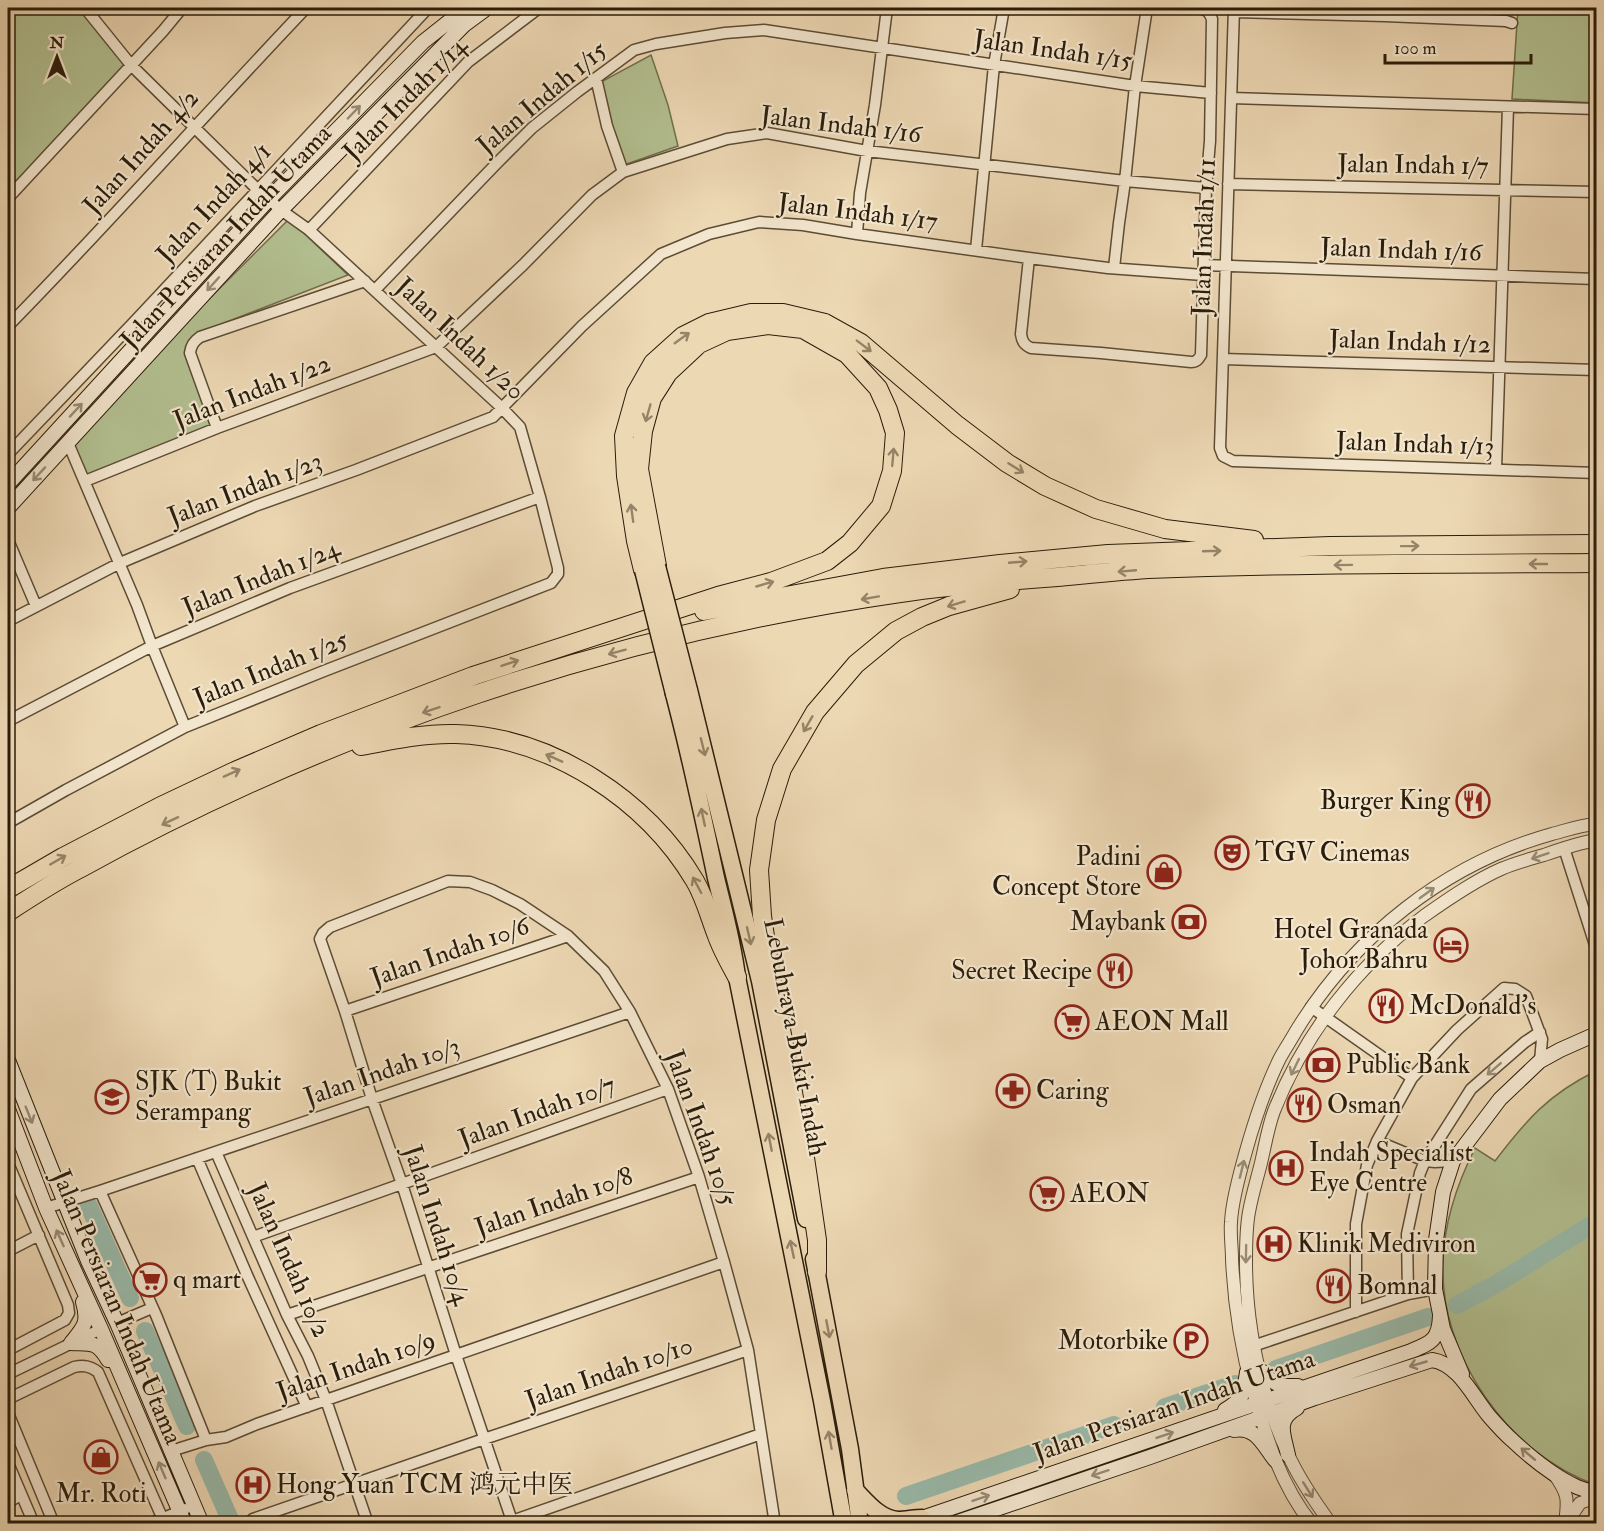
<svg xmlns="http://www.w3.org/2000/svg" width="1604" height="1531" viewBox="0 0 1604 1531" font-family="'IM FELL Double Pica','Noto Serif SC',serif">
<rect width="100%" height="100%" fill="#edd8b4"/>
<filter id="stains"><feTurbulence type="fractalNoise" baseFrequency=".00333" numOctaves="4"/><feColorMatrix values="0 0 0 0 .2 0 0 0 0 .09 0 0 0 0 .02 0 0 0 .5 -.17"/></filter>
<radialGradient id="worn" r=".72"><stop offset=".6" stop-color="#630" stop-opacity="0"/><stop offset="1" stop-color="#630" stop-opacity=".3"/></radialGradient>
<path fill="#b3c091" stroke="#6f6e4e" stroke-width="1.5" d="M8 8H81L127 65 8 190Z
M1518 8H1596V103L1512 99Z
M651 55 668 105 678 146 624 165 599 83Z
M289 219 348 275 198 333 189 340 212 426 85 477 71 443 185 323Z
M1596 1071V1485C1508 1454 1439 1355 1443 1262 1444 1221 1457 1184 1475 1148L1495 1161C1527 1119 1549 1094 1596 1071Z"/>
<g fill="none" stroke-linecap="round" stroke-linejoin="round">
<path stroke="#99baaa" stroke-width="18" d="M89 1206 130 1298
M1457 1305 1496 1284 1596 1222
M145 1331 187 1426
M1276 1369 1428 1317
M1165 1407 1235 1384
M204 1460 232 1524
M906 1496 1114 1425"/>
<defs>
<path id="minor" d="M1234 8 1220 448 1223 456 1233 461 1596 473
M1234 12 1385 16 1506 21 1512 23
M596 78 607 126 623 172
M1231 98 1596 109
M1228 184 1596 192
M8 198 163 31 182 8
M309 230 468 62 539 8
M857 234 860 193 875 105 887 8
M976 250 994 65 1004 8
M1029 258 1021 334C1022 341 1024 345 1031 348L1101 353 1191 362C1196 362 1198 360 1201 355L1206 188 1210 141 1212 19C1209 11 1206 9 1197 8
M1204 265 1596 279
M1114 268 1119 223 1125 181 1135 86 1147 8
M375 290 497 163 532 128 577 92 634 50 656 44 725 33 764 30 1135 86 1211 93
M8 326C110 222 206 113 306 8
M1223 359 1596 370
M217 428 190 353C191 346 193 342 200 337L365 281
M68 443 137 605 152 646 185 727
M8 454 136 320 428 8
M1496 469 1508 107
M85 481 217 428 436 347 523 265 592 195 623 172 727 139 767 133 867 151 1125 181 1206 188
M8 540 36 606
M8 621 120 563 255 506 356 470 493 417 582 326 661 254 709 234 759 222 803 225 857 234 1029 258 1108 268 1203 275
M8 721 152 646 290 588 540 497
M8 823 66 790 185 727 324 671 551 583 558 574V568L540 497 520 427 502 408 309 230 281 210 257 189 131 65 85 8
M1564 848 1596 948
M1311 1007 1412 1078
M345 1011 568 936
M1377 1141 1425 1161 1435 1162 1453 1161
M216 1152 253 1237 287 1315 308 1356 326 1400 368 1524
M197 1158 247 1275 307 1407
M8 1163 68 1305 69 1313 65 1320 8 1350
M100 1191 156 1315 206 1440
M46 1208 100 1191 630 1012
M253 1237 668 1089
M8 1251 39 1235
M1408 1294 1407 1234 1420 1173 1425 1161 1471 1089 1525 1042 1540 1032
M1356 1312V1224L1367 1165 1377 1141 1412 1078 1457 1030 1504 988 1515 989 1526 996 1542 1039 1540 1061
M287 1315 699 1177
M117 1323 152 1308
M1253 1346 1408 1294 1435 1289
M8 1374 101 1329
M8 1399 74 1367C84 1365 90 1366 98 1372L165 1524
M8 1413 54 1524
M171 1451 206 1440 226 1437 257 1424 724 1262
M8 1463 34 1524
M8 1502 21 1495
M506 1523 761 1434
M149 1524 185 1509
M247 1524 253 1519 484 1439 748 1350
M513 1524 456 1355 402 1184 372 1099 345 1011 320 939 323 933 330 927 448 881 470 882 492 890 520 904 568 936 604 971 630 1012 668 1089 699 1177 724 1262 748 1350 775 1524"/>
<path id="tertiary" d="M1554 1474C1569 1495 1568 1499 1565 1524
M1567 1522 1580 1503 1596 1497
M1312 1524C1281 1486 1267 1439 1253 1392 1241 1348 1234 1305 1232 1259 1232 1247 1230 1234 1231 1222 1232 1201 1240 1172 1246 1151 1255 1119 1265 1088 1280 1058 1285 1049 1291 1040 1296 1031 1354 936 1445 864 1552 834 1567 830 1581 825 1596 824
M1331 1524C1315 1502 1299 1479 1288 1454 1261 1394 1246 1327 1246 1261 1246 1245 1246 1228 1249 1212 1252 1195 1257 1179 1261 1163 1265 1146 1268 1127 1274 1111 1305 1033 1357 966 1424 916 1448 899 1474 881 1501 869 1515 863 1530 859 1544 855 1561 849 1579 843 1596 840"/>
<path id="secondary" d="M8 484 269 199 423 42 466 8
M8 508 281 210 464 25 487 8
M8 1060 88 1261 117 1323 202 1524
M8 1109 46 1208 101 1329 185 1524
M71 1343C84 1327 89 1323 83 1302
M71 1343C92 1344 97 1341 108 1360
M1258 1368C1274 1383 1275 1387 1298 1386
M1462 1374 1443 1329 1435 1289 1436 1240 1443 1192 1453 1161 1500 1099 1540 1061 1560 1050 1596 1034
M1225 1410C1244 1399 1244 1392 1247 1372
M1234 1430C1256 1426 1263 1445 1275 1460
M1288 1455C1284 1435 1275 1420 1297 1408
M913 1521 1411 1351C1431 1343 1439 1340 1440 1316
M952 1524 1150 1457 1315 1398 1432 1360C1459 1364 1473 1397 1489 1416 1496 1424 1504 1433 1512 1440 1530 1457 1552 1475 1575 1486 1581 1489 1589 1491 1596 1493"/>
<path id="trunk" d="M689 690 760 981 806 1219
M674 694C690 755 703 816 716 878 724 911 733 943 737 977L822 1401 844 1524
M814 1259 850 1449 860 1524
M855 1490C867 1502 880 1519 898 1520 906 1520 914 1518 922 1518"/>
<path id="motorway" d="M643 570 636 541 626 476 624 436 636 393 653 363 683 336 709 323 751 313H783L825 323 861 343 957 425 1007 463 1045 486 1096 509 1165 529 1254 540
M704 611 883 578 1000 564 1108 554 1330 546 1596 544
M361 746C392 740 424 733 456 734 552 737 647 800 695 881 705 898 710 918 717 936 722 950 730 964 737 977
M8 889 63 857 159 807 235 771 321 734 473 676 718 596 771 582 827 561 850 543 881 506 892 471 895 433 888 410 878 388 847 354 803 329 768 325 727 331 699 344 668 373 652 398 643 431 639 469 657 566
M8 912C31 897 54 882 79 869 333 729 614 634 900 593 952 585 1005 581 1057 577 1088 574 1118 571 1148 569 1298 563 1447 564 1596 563
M817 1272V1240L804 1151 770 971 762 916 759 870 766 820 782 769 815 712 856 664 896 631 922 617 949 606 1010 589"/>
</defs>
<use href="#minor" stroke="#5c4c34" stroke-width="13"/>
<use href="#tertiary" stroke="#5c4c34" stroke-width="14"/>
<use href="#secondary" stroke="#2b1d0a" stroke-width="16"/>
<use href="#trunk" stroke="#2b1d0a" stroke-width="19"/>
<use href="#motorway" stroke="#2b1d0a" stroke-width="20"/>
<use href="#minor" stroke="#f3e6ce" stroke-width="10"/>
<use href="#tertiary" stroke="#f3e6ce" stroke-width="12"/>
<use href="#secondary" stroke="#f3e6ce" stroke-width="14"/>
<use href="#trunk" stroke="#edd8b4" stroke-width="16"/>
<use href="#motorway" stroke="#edd8b4" stroke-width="18"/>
<defs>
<path id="trunk-bridge" d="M657 566 689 690
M643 570 674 694"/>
</defs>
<use href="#trunk-bridge" stroke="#2b1d0a" stroke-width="19" stroke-linecap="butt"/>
<use href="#trunk-bridge" stroke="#edd8b4" stroke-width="16"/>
</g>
<defs><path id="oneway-shaft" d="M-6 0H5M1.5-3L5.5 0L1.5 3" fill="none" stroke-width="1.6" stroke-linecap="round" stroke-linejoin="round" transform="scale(1.5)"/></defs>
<g stroke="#998c76">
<use href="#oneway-shaft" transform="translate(354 112) rotate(-46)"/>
<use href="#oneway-shaft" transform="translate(213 284) rotate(132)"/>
<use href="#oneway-shaft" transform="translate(76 410) rotate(-47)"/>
<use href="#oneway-shaft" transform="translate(39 474) rotate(133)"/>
<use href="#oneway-shaft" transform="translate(1540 856) rotate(161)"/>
<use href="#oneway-shaft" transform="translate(1427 893) rotate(-36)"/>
<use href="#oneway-shaft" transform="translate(1295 1067) rotate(116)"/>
<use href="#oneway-shaft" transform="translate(1494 1069) rotate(139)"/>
<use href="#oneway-shaft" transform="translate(29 1115) rotate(68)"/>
<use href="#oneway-shaft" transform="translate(1242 1169) rotate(-76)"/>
<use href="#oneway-shaft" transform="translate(60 1238) rotate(-114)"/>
<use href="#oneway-shaft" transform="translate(1246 1254) rotate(91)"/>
<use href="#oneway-shaft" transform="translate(1418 1364) rotate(164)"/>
<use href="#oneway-shaft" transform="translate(1165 1435) rotate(-19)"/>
<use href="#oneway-shaft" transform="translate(1528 1454) rotate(-140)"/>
<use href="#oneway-shaft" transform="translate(162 1470) rotate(-113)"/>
<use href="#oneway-shaft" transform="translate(1100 1473) rotate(162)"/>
<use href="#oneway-shaft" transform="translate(1308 1490) rotate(58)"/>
<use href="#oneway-shaft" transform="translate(981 1498) rotate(-19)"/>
</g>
<g stroke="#968468">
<use href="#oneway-shaft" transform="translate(682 338) rotate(-36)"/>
<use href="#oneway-shaft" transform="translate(864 346) rotate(37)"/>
<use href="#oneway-shaft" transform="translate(648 413) rotate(106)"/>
<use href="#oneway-shaft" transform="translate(893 457) rotate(-85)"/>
<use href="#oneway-shaft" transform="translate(1016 468) rotate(32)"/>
<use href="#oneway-shaft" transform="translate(632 513) rotate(-98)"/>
<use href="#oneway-shaft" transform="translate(1410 546) rotate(-1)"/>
<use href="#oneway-shaft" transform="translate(1212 551) rotate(-2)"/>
<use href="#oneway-shaft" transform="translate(1018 562) rotate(-5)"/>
<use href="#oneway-shaft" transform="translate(1538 564) rotate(180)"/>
<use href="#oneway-shaft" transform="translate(1343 565) rotate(179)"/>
<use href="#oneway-shaft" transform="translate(1127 571) rotate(175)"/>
<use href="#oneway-shaft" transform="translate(765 584) rotate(-16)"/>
<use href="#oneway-shaft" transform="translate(870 598) rotate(170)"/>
<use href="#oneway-shaft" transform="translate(956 604) rotate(163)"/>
<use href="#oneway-shaft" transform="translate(617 652) rotate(165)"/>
<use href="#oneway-shaft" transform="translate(510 663) rotate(-18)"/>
<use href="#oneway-shaft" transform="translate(431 710) rotate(161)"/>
<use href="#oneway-shaft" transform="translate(808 724) rotate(120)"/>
<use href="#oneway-shaft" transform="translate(703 747) rotate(76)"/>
<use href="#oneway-shaft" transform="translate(554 758) rotate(-156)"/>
<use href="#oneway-shaft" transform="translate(232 773) rotate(-24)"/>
<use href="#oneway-shaft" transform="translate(703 817) rotate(-102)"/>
<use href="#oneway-shaft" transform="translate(170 821) rotate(155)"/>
<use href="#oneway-shaft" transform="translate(58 860) rotate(-30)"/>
<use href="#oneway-shaft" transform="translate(697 885) rotate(-118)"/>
<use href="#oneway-shaft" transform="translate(749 936) rotate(77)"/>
<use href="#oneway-shaft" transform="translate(770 1142) rotate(-101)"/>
<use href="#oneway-shaft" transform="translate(792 1249) rotate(-102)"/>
<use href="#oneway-shaft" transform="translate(828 1329) rotate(79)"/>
<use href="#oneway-shaft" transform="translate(830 1440) rotate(-100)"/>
</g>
<defs>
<symbol id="restaurant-ring" viewBox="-11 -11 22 22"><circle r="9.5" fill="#f3e6ce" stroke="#8f2418" stroke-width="1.5"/><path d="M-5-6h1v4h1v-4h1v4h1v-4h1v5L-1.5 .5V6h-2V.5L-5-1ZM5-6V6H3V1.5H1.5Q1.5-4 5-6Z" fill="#8f2418"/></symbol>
<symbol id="theatre-ring" viewBox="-11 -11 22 22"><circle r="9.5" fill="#f3e6ce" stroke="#8f2418" stroke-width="1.5"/><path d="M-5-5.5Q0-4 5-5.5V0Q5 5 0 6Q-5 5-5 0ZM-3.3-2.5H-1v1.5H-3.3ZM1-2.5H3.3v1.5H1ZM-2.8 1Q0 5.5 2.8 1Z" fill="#8f2418"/></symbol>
<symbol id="shop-ring" viewBox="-11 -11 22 22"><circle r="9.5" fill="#f3e6ce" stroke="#8f2418" stroke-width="1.5"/><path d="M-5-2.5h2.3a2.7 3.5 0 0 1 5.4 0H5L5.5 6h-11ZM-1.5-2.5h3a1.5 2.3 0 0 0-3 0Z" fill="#8f2418"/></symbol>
<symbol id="bank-ring" viewBox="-11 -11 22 22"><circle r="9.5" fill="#f3e6ce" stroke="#8f2418" stroke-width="1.5"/><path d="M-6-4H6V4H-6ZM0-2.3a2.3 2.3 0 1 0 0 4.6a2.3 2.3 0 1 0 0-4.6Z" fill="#8f2418"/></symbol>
<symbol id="hotel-ring" viewBox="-11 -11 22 22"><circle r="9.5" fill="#f3e6ce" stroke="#8f2418" stroke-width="1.5"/><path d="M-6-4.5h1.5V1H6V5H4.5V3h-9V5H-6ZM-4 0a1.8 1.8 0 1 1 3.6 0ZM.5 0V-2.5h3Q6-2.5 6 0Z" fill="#8f2418"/></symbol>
<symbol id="supermarket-ring" viewBox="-11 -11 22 22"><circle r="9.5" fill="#f3e6ce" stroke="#8f2418" stroke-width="1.5"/><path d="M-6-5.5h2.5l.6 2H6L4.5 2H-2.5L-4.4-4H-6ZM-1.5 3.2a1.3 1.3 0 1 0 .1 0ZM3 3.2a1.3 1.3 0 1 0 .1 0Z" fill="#8f2418"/></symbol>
<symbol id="pharmacy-ring" viewBox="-11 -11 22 22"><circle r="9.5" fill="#f3e6ce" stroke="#8f2418" stroke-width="1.5"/><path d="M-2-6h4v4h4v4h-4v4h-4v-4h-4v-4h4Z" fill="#8f2418"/></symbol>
<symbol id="school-ring" viewBox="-11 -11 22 22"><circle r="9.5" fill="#f3e6ce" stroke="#8f2418" stroke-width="1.5"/><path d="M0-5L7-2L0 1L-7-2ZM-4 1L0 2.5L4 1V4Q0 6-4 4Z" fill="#8f2418"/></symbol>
<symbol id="hospital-ring" viewBox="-11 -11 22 22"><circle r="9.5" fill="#f3e6ce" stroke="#8f2418" stroke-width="1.5"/><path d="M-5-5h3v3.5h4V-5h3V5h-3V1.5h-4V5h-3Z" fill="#8f2418"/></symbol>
<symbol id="parking-ring" viewBox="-11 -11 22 22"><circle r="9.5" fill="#f3e6ce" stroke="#8f2418" stroke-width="1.5"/><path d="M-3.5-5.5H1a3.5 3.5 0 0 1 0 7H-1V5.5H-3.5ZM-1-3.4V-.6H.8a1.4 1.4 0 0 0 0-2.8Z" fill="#8f2418"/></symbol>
</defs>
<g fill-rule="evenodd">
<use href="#restaurant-ring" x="1454" y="782" width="38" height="38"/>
<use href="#theatre-ring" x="1213" y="834" width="38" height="38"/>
<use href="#shop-ring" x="1145" y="853" width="38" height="38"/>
<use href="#bank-ring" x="1170" y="903" width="38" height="38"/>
<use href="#hotel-ring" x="1432" y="926" width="38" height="38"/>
<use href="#restaurant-ring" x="1096" y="952" width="38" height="38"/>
<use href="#restaurant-ring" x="1367" y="987" width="38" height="38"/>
<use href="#supermarket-ring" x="1053" y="1003" width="38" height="38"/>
<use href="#bank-ring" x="1304" y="1046" width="38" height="38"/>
<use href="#pharmacy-ring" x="994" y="1072" width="38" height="38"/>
<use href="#school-ring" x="93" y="1078" width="38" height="38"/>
<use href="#restaurant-ring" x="1285" y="1086" width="38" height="38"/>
<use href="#hospital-ring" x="1267" y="1149" width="38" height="38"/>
<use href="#supermarket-ring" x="1028" y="1175" width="38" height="38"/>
<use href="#hospital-ring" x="1255" y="1225" width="38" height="38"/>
<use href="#supermarket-ring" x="131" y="1261" width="38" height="38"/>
<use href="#restaurant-ring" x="1315" y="1267" width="38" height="38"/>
<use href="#parking-ring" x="1172" y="1322" width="38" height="38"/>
<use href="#shop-ring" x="82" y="1438" width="38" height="38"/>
<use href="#hospital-ring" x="234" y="1466" width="38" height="38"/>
</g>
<g text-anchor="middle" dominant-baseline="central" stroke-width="4.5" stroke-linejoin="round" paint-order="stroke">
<g font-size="26" fill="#2b1d0a" stroke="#f3e6ce">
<text transform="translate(1053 50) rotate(8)">Jalan Indah 1/15</text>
<text transform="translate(542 98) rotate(-40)">Jalan Indah 1/15</text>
<text transform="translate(405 99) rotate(-45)">Jalan Indah 1/14</text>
<text transform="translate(841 125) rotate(7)">Jalan Indah 1/16</text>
<text transform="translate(141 152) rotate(-48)">Jalan Indah 4/2</text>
<text transform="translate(1413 165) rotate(1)">Jalan Indah 1/7</text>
<text transform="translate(214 203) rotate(-47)">Jalan Indah 4/1</text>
<text transform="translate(858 212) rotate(7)">Jalan Indah 1/17</text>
<text transform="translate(226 237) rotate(-47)">Jalan Persiaran Indah Utama</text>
<text transform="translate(1204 237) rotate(-88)">Jalan Indah 1/11</text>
<text transform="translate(1401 250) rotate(2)">Jalan Indah 1/16</text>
<text transform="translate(460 339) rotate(43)">Jalan Indah 1/20</text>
<text transform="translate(1410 342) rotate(2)">Jalan Indah 1/12</text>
<text transform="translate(252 392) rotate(-21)">Jalan Indah 1/22</text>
<text transform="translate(1415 444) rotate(2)">Jalan Indah 1/13</text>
<text transform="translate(245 489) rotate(-21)">Jalan Indah 1/23</text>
<text transform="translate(261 578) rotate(-22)">Jalan Indah 1/24</text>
<text transform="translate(271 669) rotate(-22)">Jalan Indah 1/25</text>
<text transform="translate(450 952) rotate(-19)">Jalan Indah 10/6</text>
<text transform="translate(795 1037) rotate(79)">Lebuhraya Bukit Indah</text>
<text transform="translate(382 1072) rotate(-19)">Jalan Indah 10/3</text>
<text transform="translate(537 1112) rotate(-20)">Jalan Indah 10/7</text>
<text transform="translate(701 1128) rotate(70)">Jalan Indah 10/5</text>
<text transform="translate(554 1202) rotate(-19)">Jalan Indah 10/8</text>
<text transform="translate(437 1225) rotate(72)">Jalan Indah 10/4</text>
<text transform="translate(289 1260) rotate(66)">Jalan Indah 10/2</text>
<text transform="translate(117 1307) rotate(67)">Jalan Persiaran Indah Utama</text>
<text transform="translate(356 1366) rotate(-19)">Jalan Indah 10/9</text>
<text transform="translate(609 1373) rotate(-19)">Jalan Indah 10/10</text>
<text transform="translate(1174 1406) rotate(-19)">Jalan Persiaran Indah Utama</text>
</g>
<g font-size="26" fill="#2b1d0a" stroke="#f3e6ce" text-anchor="start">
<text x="1450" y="801" text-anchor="end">Burger King</text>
<text x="1255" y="853">TGV Cinemas</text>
<text x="1141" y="857" text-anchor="end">Padini<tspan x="1141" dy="30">Concept Store</tspan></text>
<text x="1166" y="922" text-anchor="end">Maybank</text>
<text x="1428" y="930" text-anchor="end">Hotel Granada<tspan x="1428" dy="30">Johor Bahru</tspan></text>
<text x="1092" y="971" text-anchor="end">Secret Recipe</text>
<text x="1409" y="1006">McDonald's</text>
<text x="1095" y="1022">AEON Mall</text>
<text x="1346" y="1065">Public Bank</text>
<text x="135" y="1082">SJK (T) Bukit<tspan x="135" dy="30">Serampang</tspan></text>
<text x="1036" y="1091">Caring</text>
<text x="1327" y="1105">Osman</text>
<text x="1309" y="1153">Indah Specialist<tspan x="1309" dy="30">Eye Centre</tspan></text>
<text x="1070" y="1194">AEON</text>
<text x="1297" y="1244">Klinik Mediviron</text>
<text x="173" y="1280">q mart</text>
<text x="1357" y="1286">Bomnal</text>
<text x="1168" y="1341" text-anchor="end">Motorbike</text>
<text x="276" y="1485">Hong Yuan TCM 鸿元中医</text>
<text x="101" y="1494" text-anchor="middle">Mr. Roti</text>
</g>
</g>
<rect width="1604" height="1531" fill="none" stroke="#edd8b4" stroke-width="30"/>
<rect x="9" y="9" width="1586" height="1513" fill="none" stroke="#2b1d0a" stroke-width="3"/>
<rect x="15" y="15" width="1574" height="1501" fill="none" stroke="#2b1d0a" stroke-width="1.5"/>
<g transform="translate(57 57)" stroke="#f3e6ce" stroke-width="4.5" paint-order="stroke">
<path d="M0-4.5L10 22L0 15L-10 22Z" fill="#2b1d0a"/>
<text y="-9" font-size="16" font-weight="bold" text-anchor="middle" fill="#2b1d0a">N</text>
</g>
<path d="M1385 54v9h146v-9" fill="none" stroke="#2b1d0a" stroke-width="3"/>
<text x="1394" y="54" font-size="18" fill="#2b1d0a" stroke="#f3e6ce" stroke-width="4.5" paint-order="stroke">100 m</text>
<rect width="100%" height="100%" filter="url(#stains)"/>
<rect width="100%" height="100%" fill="url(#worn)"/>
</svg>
